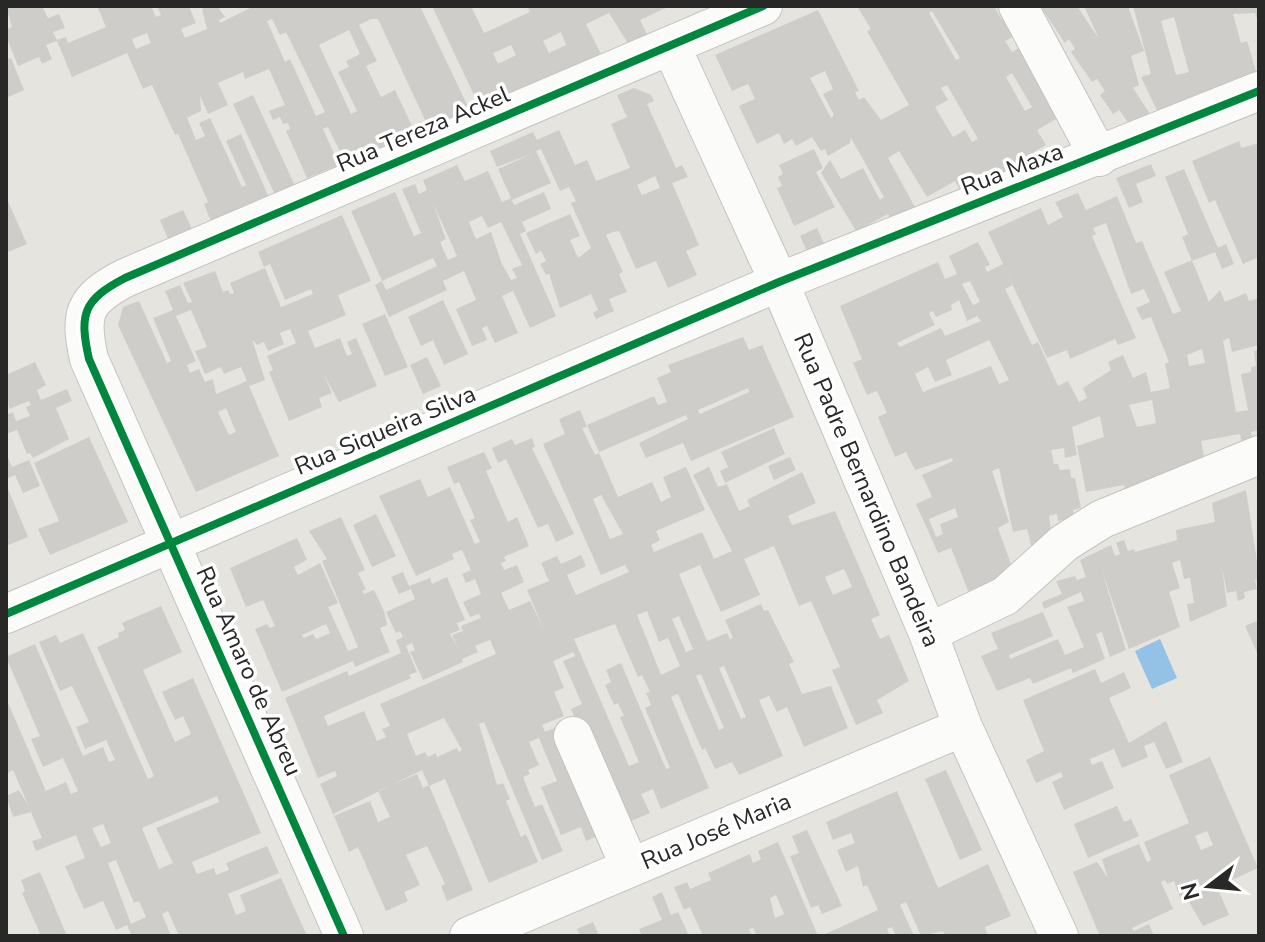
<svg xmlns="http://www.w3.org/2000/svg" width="1265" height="942" viewBox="0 0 1265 942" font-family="'Nunito Sans',sans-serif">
<rect width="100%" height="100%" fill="#e6e4de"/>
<path fill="#93c2e6" d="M1160 639 1177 678 1152 689 1135 651Z"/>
<path fill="#cfcdc9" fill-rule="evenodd" d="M6 6H42L48 18 59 14 65 28 53 32 57 40 66 37 68 43 106 27 97 6H151L156 17 161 15 157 6H189L196 23 181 29 185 38 207 29 202 9 208 6H225L219 9 225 17 219 20 220 23 254 6H420L471 113 347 166 328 127 323 129 339 165 307 178 286 131 290 129 288 123 283 124 280 117 273 120 269 111 285 105 269 69 245 79 243 72 218 83 228 105 208 114 200 95 201 111 187 118 196 140 205 136 199 123 210 118 242 187 246 185 226 141 241 134 270 200 212 224 204 204 208 202 178 134 175 135 152 85 143 89 127 53 72 77 57 41 46 45 52 59 42 64 39 57 18 66 6 36V30L12 27ZM272 19 280 35 286 32 325 112 316 116 290 59 285 62 267 21ZM371 19H378L425 120 412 126 395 90 381 97 366 66 377 61 359 25ZM349 30 360 54 346 61 349 67 338 72 357 111 351 114 319 45ZM147 33 151 43 136 49 132 39Z
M432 6H471L484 33 530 12 527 6H670L640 20 648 36 629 45 609 13 586 24 602 56 481 110ZM561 32 566 45 549 53 543 41ZM511 45 516 55 498 64 493 53Z
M857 6H994L1002 20 1013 13 1015 36 1005 41 1012 52 1030 41 1058 118 1037 130 1046 145 1019 161 1027 174 966 201 955 181 927 197 899 151 888 158 922 220 897 232 888 214 856 231 821 173 830 160 841 179 863 168 880 200 884 197 851 138 850 143 828 156 825 149 821 151 812 137 796 146 792 139 784 144 779 133 757 144 739 106 755 99 748 84 732 91 715 55 818 10 859 91 855 92 859 100 864 97 881 120 909 105 867 31 871 29ZM932 11 960 58 956 60 929 13ZM825 71 833 89 823 94 834 115 831 118 810 78ZM1012 73 1032 107 1025 111 1006 77ZM947 85 978 139 972 142 965 130 953 137 935 107 948 100 941 88Z
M1040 6H1077L1099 39 1084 6H1128L1144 51 1131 56 1139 85 1133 88 1154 120 1132 128 1119 110 1113 114 1100 95 1105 91 1097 79 1092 82 1071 52 1075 49 1069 39 1065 43Z
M1133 6H1259V25L1255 13 1233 14 1241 43 1247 41 1258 78 1160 117 1141 77 1151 74ZM1174 17 1189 72 1176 75 1161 21Z
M11 58 24 90 6 98V60Z
M634 88 651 95 654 101 647 104 676 168 682 165 688 177 672 183 699 245 686 251 697 275 668 288 656 261 636 269 619 231 613 232 606 235 623 272 619 274 627 292 609 299 614 311 596 319 593 313 598 310 591 294 560 308 549 274 546 275 540 264 546 261 541 251 536 254 526 233 570 214 580 236 570 240 578 258 591 248 571 203 576 201 569 187 560 191 541 149 536 151 551 183 512 200 514 205 544 192 551 209 522 222 526 231 520 234 556 316 530 328 513 291 502 296 518 333 495 343 487 326 482 328 487 340 472 346 456 309 476 300 464 271 443 281 447 290 389 317 375 285 382 281 386 290 437 266 433 258 382 281 351 211 395 192 414 236 421 233 402 189 415 184 419 194 427 190 423 180 457 165 465 181 488 171 502 202 511 198 498 169 534 153 497 167 490 151 533 132 537 140 559 130 575 165 587 160 596 181 630 168 611 124 627 117 617 95ZM655 176 660 188 642 195 637 185ZM433 203 457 256 448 260 440 242 446 239ZM482 216 488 228 501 222 522 265 512 269 517 278 511 280 502 264 491 232 476 239 469 222Z
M253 95 296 188 276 197 233 104Z
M1239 141 1241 148 1259 143V257L1243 264 1215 200 1209 203 1192 161Z
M814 149 823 168 816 172 835 207 794 226 777 188 782 186 778 177 783 174 779 165Z
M1151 164 1156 176 1136 184 1143 202 1129 208 1116 178Z
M1184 169 1218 248 1226 244 1234 264 1222 269 1215 252 1192 261 1182 237 1188 234 1165 177Z
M1078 193 1086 210 1117 196 1136 243 1142 241 1173 314 1181 311 1164 272 1192 260 1209 302 1220 290 1225 302 1246 293 1249 301 1259 298V345L1232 352 1229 338 1223 341 1236 412 1248 410 1241 374 1251 372V367L1256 366 1254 351 1259 350V430L1251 432 1254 446 1243 450 1240 434 1201 441 1206 466 1127 498 1124 485 1086 492 1077 446 1104 437 1100 416 1072 427 1077 455 1065 458 1064 448 1051 450 1054 464H1058L1060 470 1070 469 1071 478H1075L1081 508 1073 510 1074 518 1058 521 1057 514 1049 516 1052 537 1033 553 1027 529 1013 532 999 468 992 471 1009 522 998 528 1015 575 969 593 951 548 938 553 916 504 932 497 922 475 953 461 952 458 915 470 906 452 895 457 878 417 887 413 877 391 867 395 853 363 862 359 840 306 938 262 945 279 957 274 949 256 978 242 990 265 985 267 987 272 1003 264 988 232 1041 208 1048 225 1063 217 1055 202ZM1106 223 1131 294 1144 289 1150 302 1136 308 1142 320 1151 317 1169 362 1165 364 1170 388 1151 392 1146 372 1133 378 1123 355 1108 362 1111 370 1083 388 1087 398 1079 402 1068 381 1058 386 1038 342 1032 345 1005 289 1013 285 1006 271 1047 358 1067 350 1070 359 1115 339 1118 345 1136 338 1092 236 1096 234 1093 228ZM970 281 980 302 973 305 962 284ZM959 300 967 321 977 316 981 321 945 336 941 328 900 347 897 343 935 325 929 313 933 311 936 317 952 310 951 305ZM989 340 1009 380 999 384 991 366 923 392 915 374 928 367 935 382 952 375 946 360ZM1202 349 1205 363 1189 366 1187 355ZM1152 400 1156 423 1137 427 1129 405ZM955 508 958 517 940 524 943 534 936 537 929 519Z
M6 197 27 244 6 253Z
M183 210 193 231 169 241 160 220Z
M342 215 371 281 338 295 346 315 308 331 315 348 340 338 347 356 352 354 347 342 356 338 377 386 339 402 323 373 332 393 319 398 322 407 289 421 269 372 273 370 267 356 296 343 290 329 280 333 284 344 268 351 264 342 257 345 252 339 265 380 249 386 279 456 196 492 118 325 123 307 139 301 167 363 171 361 153 318 173 310 165 291 180 285 188 303 192 302 183 283 215 271 223 292 228 290 230 294 234 293 230 283 265 268 281 307 313 294 311 289 285 300 270 264 264 267 258 252ZM191 310 207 347 195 351 205 374 221 367 224 374 241 367 247 381 216 394 213 379 205 382 199 369 190 373 187 365 196 361 176 316ZM226 408 236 432 229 435 218 412Z
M817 228 826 248 809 256 800 236Z
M443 300 468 354 444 365 433 340 421 346 408 317Z
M385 314 408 367 385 376 362 324Z
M743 337 749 350 762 345 794 417 691 461 683 443 646 458 639 443 688 419 686 415 599 452 587 425 654 396 658 405 667 402 657 378 671 372 668 365ZM748 388 749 392 700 414 698 410Z
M427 357 441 386 423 394 410 365Z
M35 362 46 385 37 390 41 400 67 389 72 401 56 408 69 439 33 458 30 453 27 454 17 430 6 434V415L13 412 16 421 30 416 26 407 31 405 29 401 9 409 6 375Z
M580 410 587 427 582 428 595 455 599 453 618 497 652 482 661 502 671 497 663 477 686 467 705 510 656 531 660 540 651 545 654 552 702 532 714 559 732 551 693 475 709 467 718 487 727 484 739 511 750 506 747 500 802 472 816 503 788 516 792 525 835 511 880 615 871 619 880 639 889 635 909 681 877 700 883 713 856 725 832 670 840 667 811 601 799 606 774 546 744 559 760 595 721 612 700 565 679 574 707 641 727 633 730 639 733 638 725 620 761 604 764 611 768 610 794 662 789 664 802 694 831 686 848 728 804 747 787 707 777 712 769 696 759 700 783 756 739 775 732 762 715 769 705 748 702 750 678 694 671 697 709 788 661 809 653 789 641 794 650 813 620 826 571 709 582 704 563 661 575 656 573 652 553 661 564 688 554 692 564 716 542 725 545 732 557 727 607 832 586 841 581 827 561 835 541 787 557 781 539 738 529 742 539 765 528 770 530 774 523 777 535 807 542 804 563 851 542 860 484 722 479 724 497 785 503 783 510 799 506 801 521 837 526 834 538 862 489 883 445 779 429 786 422 770 333 814 320 784 337 776 335 771 318 778 285 698 347 671 349 676 401 653 396 640 403 637 400 631 396 633 386 612 415 599 411 589 399 594 391 577 403 572 409 586 430 578 432 584 447 577 465 620 457 623 460 630 450 634 459 650 452 635 463 631 461 626 481 618 479 614 470 617 463 602 481 594 475 579 466 583 462 574 471 570 462 550 452 554 454 559 416 576 379 496 420 479 428 497 450 487 475 544 480 542 470 520 475 518 459 482 454 484 447 467 484 452 492 468 486 471 508 522 517 517 529 546 504 557 506 561 501 563 504 570 517 565 524 582 501 593 509 610 530 601 545 632 527 590 549 581 541 563 557 556 561 564 581 555 586 566 567 575 576 595 629 572 625 565 601 575 543 444 565 434 559 419ZM601 495 623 534 610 539 593 499ZM844 569 852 587 833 595 825 577ZM647 611 659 642 668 638 680 666 661 675 637 615ZM679 616 693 649 686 652 672 619ZM615 624 638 677 642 675 650 692 646 693 651 705 645 708 670 768 666 769 621 663 606 670 611 682 605 685 614 705 618 703 624 716 620 717 639 762 629 766 574 639ZM490 640 496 654 380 704 390 726 382 729 386 737 377 741 364 711 328 726 324 716 411 678 409 675 417 672 406 646 412 643 415 650 410 652 423 680 463 662 462 659 478 652 475 646ZM724 666 746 717 741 719 719 668ZM701 674 724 728 719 730 696 676ZM444 718 462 750 459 752 457 748 437 757 436 753 428 757 425 752 416 756 407 734Z
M774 428 785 454 725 483 720 471 728 467 721 452Z
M89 437 128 522 50 555 38 529 59 521 34 463Z
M532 438 535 447 532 448 574 534 556 542 548 524 538 528 506 459 498 463 492 448 512 439 515 445Z
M6 453 12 467 29 460 40 486 23 493 15 475 6 479Z
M790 457 796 470 774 480 768 466Z
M6 484 28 537 6 546Z
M1246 490 1259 574V579L1255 580 1257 589 1244 592 1245 598 1238 601 1236 591 1227 593 1222 567 1227 606 1190 622 1187 604 1194 603 1190 578 1184 579 1180 560 1172 563 1180 588 1169 592 1180 627 1129 649 1101 568 1126 650 1110 657 1102 632 1096 634 1105 659 1073 673 1071 668 1033 684 1030 678 997 691 981 656 998 649 991 633 1043 612 1053 636 1009 655 1010 659 1058 639 1065 655 1084 647 1067 607 1084 601 1081 592 1044 609 1042 602 1062 594 1056 581 1075 576 1077 580 1086 577 1080 560 1111 545 1115 556 1120 554 1116 543 1124 540 1128 551 1134 549 1135 552 1177 540 1176 530 1215 522 1212 503Z
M376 514 396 556 372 567 353 525Z
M341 517 365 570 358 573 366 589 362 591 364 594 374 590 384 611 387 625 380 628 390 652 355 667 353 661 282 692 255 629 267 624 270 628 275 626 263 600 246 607 230 568 297 538 307 560 294 567 298 575 320 563 338 603 328 607 348 651 358 647 322 561 327 559 309 531ZM326 624 330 633 316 639 313 634 304 638 302 635Z
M161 606 182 652 143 670 175 742 191 734 183 716 175 720 162 692 193 678 261 833 192 862 197 874 214 868 216 875 229 870 226 863 267 846 279 873 228 894 236 915 246 911 240 895 281 878 307 936H179L168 911 162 914 171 936H132L127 925 116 930 103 901 84 909 65 866 85 858 76 835 36 851 32 841 42 838 31 812 13 817 6 796 19 790 29 807 13 770 6 774V698L46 791 66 782 71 794 78 791 63 758 43 767 31 739 40 736 6 657 35 644 83 756 103 747 109 762 115 760 106 740 85 749 76 727 89 722 72 686 60 691 39 642 56 635 60 643 83 633 148 779 154 776 97 647 119 637 118 633 125 630 122 623ZM217 796 219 802 156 828 173 863 159 869 142 828ZM103 824 111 843 101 847 92 828ZM116 860 134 903 139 901 146 917 131 924 108 863Z
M1259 620V657L1245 626Z
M1095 669 1101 683 1124 672 1131 688 1109 698 1129 743 1166 721 1183 762 1166 769 1154 742 1144 746 1148 757 1122 768 1114 749 1090 759 1092 765 1102 761 1114 788 1064 810 1052 782 1063 777 1061 772 1036 783 1026 760 1044 751 1023 700Z
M1210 757 1258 868 1217 887 1229 915 1203 926 1186 897 1181 900 1174 881 1167 884 1165 880 1161 882 1173 909 1132 928 1134 931 1149 924 1154 936H1100L1073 872 1097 862 1108 878 1102 859 1139 844 1147 862 1151 860 1144 842 1189 823 1169 775ZM1207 831 1213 845 1201 850 1195 836Z
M946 770 982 850 960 860 925 779Z
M417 774 423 788 429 785 473 890 447 901 441 886 445 884 427 846 406 855 420 885 404 892 408 901 386 911 358 847 349 852 334 816 370 801 378 822 390 817 378 791Z
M897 791 938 888 988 864 1011 916 985 927 987 934 982 936H945L943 931 921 936 906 902 900 905 914 936H896L892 927 887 929 890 936H821L878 910 867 885 863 887 858 866 846 872 837 850 855 843 851 833 833 840 826 822Z
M1117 806 1124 822 1131 819 1139 836 1088 858 1074 824Z
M807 830 842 906 822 914 818 905 811 908 790 856 799 853 792 836Z
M778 842 818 936H757L753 928 749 929 752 936H703L690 907 684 910 674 887 687 882 690 889 711 880 708 873 750 854 753 863 761 859 758 851ZM776 895 784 914 775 918 770 898Z
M40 872 67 936H41L22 893 25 891 21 880Z
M662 892 671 915 678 912 689 936H642L639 929 662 920 652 897Z
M593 922 599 936H580L577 929Z"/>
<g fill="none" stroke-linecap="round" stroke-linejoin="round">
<defs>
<path id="minor" d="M1018 6 1099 157
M671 46 779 282 928 633 963 727 1059 936
M6 614 779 282 1259 91
M928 633 1005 596 1064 543 1102 519 1259 455
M573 736 630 867
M344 936 89 359C79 314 83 300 125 278L763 6
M469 936 963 727"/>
</defs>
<use href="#minor" stroke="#c4c3c3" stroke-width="40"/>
<use href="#minor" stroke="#fbfbfa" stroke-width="38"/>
<defs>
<path id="cycleway" d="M6 614 779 282 1259 91
M344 936 89 359C79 314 83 300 125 278L763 6"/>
</defs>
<use href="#cycleway" stroke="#fff" stroke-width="13"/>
<use href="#cycleway" stroke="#00873e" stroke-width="8"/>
</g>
<g text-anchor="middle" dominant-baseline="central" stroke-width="7" stroke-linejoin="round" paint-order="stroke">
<g font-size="24" fill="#282828" stroke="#fff">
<text transform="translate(423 129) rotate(-23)">Rua Tereza Ackel</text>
<text transform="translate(1012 169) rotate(-21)">Rua Maxa</text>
<text transform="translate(385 430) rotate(-23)">Rua Siqueira Silva</text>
<text transform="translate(867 490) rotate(67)">Rua Padre Bernardino Bandeira</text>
<text transform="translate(249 671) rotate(66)">Rua Amaro de Abreu</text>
<text transform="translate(716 831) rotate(-23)">Rua José Maria</text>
</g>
</g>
<rect width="1265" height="942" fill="none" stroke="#282828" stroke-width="16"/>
<g transform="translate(1209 886) rotate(254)" stroke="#ffffff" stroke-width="6" paint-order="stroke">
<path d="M0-6L14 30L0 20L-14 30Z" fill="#282828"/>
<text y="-12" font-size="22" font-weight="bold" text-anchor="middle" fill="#282828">N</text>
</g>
</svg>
